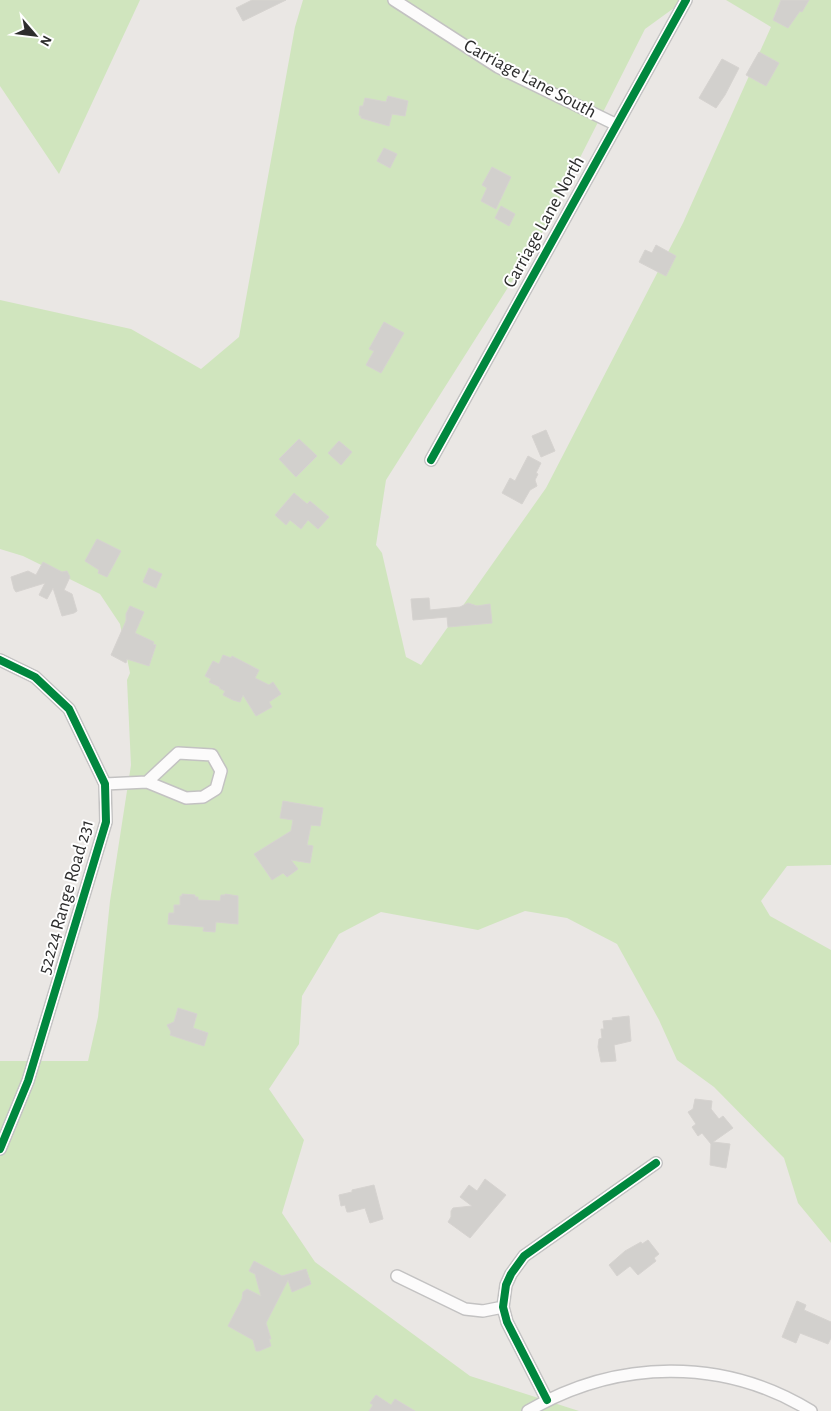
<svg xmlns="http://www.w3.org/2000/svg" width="831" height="1411" viewBox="0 0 831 1411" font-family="'Alegreya Sans',sans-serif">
<rect width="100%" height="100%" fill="#eae7e4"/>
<path fill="#d0e5be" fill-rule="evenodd" d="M0 0H140L59 174 0 86Z
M303 0H831V865L787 866 761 901 770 916 831 950V1243L798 1203 784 1158 714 1087 677 1060 659 1020 617 944 567 918 525 911 478 930 381 912 339 934 302 996 299 1044 269 1089 304 1140 282 1213 315 1262 470 1376 579 1411H0V1061H88L98 1017 110 901 131 765 127 680 130 673 120 624 100 594 23 556 0 549V300L131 329 201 369 239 337 295 27ZM685 0H726L771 27 683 223 546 488 421 665 406 657 382 553 376 545 386 480 540 237 645 29Z"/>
<path fill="#d2d0cd" stroke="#d6d3d0" d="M252 0H286L243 21 236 8Z
M781 0H809L802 12 800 11 788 28 773 20Z
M759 52 779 63 766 86 746 75Z
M722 59 739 68 725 95 716 108 699 98Z
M388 96 408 101 405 116 392 114 389 126 361 118V116L359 115 360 106H363L365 98 386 102Z
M384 148 397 154 390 168 377 161Z
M492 167 511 177 496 209 481 201 487 188 482 185Z
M501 206 515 214 509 226 495 218Z
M656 245 676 256 666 276 639 262 645 250 652 253Z
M384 322 404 333 381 373 366 365 374 351 369 349Z
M546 430 555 451 541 457 532 436Z
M299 439 317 456 296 477 279 459Z
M339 441 352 452 341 465 328 453Z
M528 456 541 463 536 473 538 474 535 480 537 486 530 490 522 504 502 493 510 478 515 481Z
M294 493 307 504 310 501 329 517 318 529 308 520 301 529 290 520 286 525 275 515Z
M97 539 121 551 107 577 98 573 99 570 85 561Z
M43 562 62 572 67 571 70 577 64 590 72 594 77 611 74 613 62 616 53 588 47 599 39 595 45 583 16 592 14 589 11 577 28 571 36 575Z
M149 568 162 574 156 588 143 582Z
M429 598 430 610 460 607 468 603 477 606 490 604 492 623 448 627 447 617 413 620 411 599Z
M130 606 144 612 135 633 154 642 153 644 156 645 149 666 127 659 126 663 111 655 126 621V614Z
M223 655 231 658 232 656 259 670 255 678 269 685 273 682 281 694 269 702 272 707 256 716 243 695 240 702 233 700 223 695 225 691 219 688 220 687 209 682 211 679 205 676 213 661 219 664Z
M283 801 323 808 320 826 311 825 307 845 313 846 310 863 291 860 298 869 287 877 283 873 272 880 254 854 291 831 293 820 280 818Z
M182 894 195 895V897H198V900L220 901 221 895H225V894L238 896V924L216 922 215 932 203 931 204 927 168 924 169 913H174V905H180V896H182Z
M178 1008 197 1014 193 1028 208 1033 204 1046 170 1035 171 1032 167 1025 174 1022Z
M629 1016 631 1041 614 1045 616 1061 601 1062 598 1047 599 1039 602 1038 601 1029H604L603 1021 613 1020 612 1018Z
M695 1099 712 1101 711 1109 719 1119 723 1116 733 1128 713 1142 730 1144 726 1168 710 1165 711 1144 702 1133 698 1136 692 1127 696 1124 688 1112 693 1109Z
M485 1179 506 1195 470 1238 448 1222 451 1217V1211L453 1208 472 1206 460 1197 469 1185 477 1191Z
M374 1185 383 1219 370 1223 365 1208 350 1212H347L345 1205 341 1206 339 1195 352 1192V1190Z
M648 1240 659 1254 654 1258 656 1261 638 1275 630 1266 617 1276 609 1265 625 1251 641 1242 642 1244Z
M254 1261 282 1276 306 1269 311 1284 292 1292 288 1280 266 1323 271 1339H269L271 1346 259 1351H256L253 1340 228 1326 242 1299 243 1292 247 1289 261 1296 255 1274 249 1271Z
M797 1301 806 1305 804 1310 831 1322V1338L828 1344 800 1333 796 1343 782 1337Z
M376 1395 391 1405 395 1399 415 1411H369L373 1405 370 1403Z"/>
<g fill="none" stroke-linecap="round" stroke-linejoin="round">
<defs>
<path id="minor" d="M394 0 498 67 617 125
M431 460 686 0
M0 660 35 677 69 709 105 784 106 822 28 1081 0 1149
M105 784 147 782 186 798 203 797 216 789 221 771 212 755 178 753 147 782
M397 1276 465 1309 483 1311 503 1307
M547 1400 507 1322 503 1307 506 1285 511 1274 524 1256 656 1163
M528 1411C617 1359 723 1357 811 1411"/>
</defs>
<use href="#minor" stroke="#c3c2c2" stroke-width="14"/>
<use href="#minor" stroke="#fcfbfb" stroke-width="11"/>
<defs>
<path id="cycleway" d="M431 460 686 0
M0 660 35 677 69 709 105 784 106 822 28 1081 0 1149
M547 1400 507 1322 503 1307 506 1285 511 1274 524 1256 656 1163"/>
</defs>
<use href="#cycleway" stroke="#fff" stroke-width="11"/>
<use href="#cycleway" stroke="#00873e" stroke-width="8"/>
</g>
<g text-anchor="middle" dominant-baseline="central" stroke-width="4" stroke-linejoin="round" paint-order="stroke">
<g font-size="19" fill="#2d2d2d" stroke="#fff">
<text transform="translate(530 79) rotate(28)">Carriage Lane South</text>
<text transform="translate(544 222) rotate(-61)">Carriage Lane North</text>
<text transform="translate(66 897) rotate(-74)">52224 Range Road 231</text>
</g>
</g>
<g transform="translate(35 35) rotate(118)" stroke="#ffffff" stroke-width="4" paint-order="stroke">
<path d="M0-4L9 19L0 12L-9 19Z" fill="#2d2d2d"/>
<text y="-8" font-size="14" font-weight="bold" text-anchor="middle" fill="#2d2d2d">N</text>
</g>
</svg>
